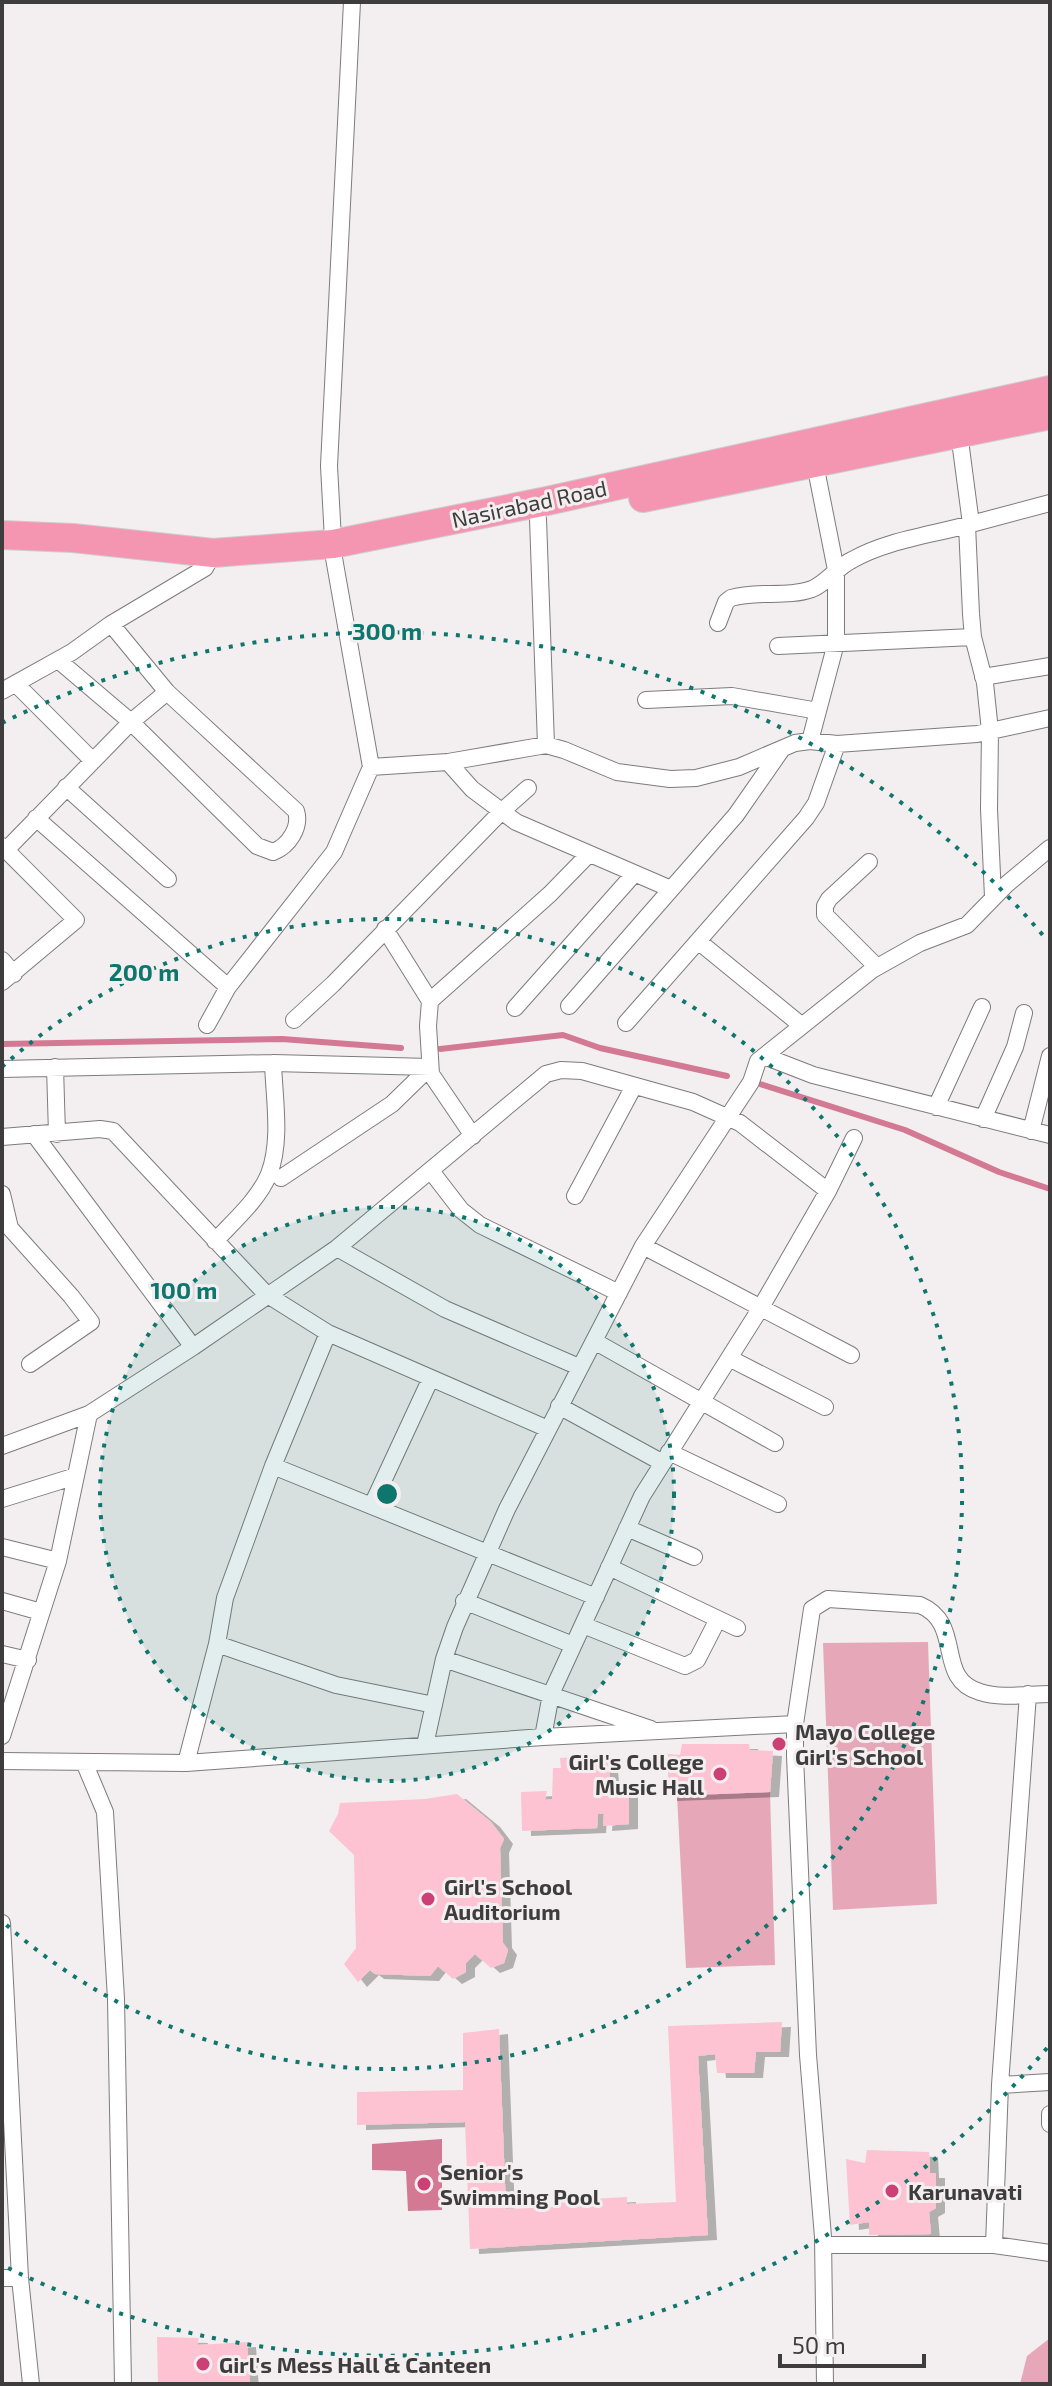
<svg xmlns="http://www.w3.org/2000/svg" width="1052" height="2386" viewBox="0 0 1052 2386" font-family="'Exo 2',sans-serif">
<defs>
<filter id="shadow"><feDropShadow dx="9" dy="5" stdDeviation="0" flood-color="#0004"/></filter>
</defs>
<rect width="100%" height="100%" fill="#f3eeef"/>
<path fill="#e6a8b9" d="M928 1642 937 1904 833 1910 823 1643Z
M770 1792 775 1965 686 1968 677 1795Z
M1050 2338V2384H1020L1027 2356Z"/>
<path fill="#d37994" d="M442 2139V2210L408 2211 406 2171 372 2170V2144Z"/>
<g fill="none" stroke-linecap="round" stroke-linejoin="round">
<path stroke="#d37994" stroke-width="6" d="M2 1044 282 1039 401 1048
M440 1049 563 1035 600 1048 727 1076
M760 1084 905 1130 999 1172 1050 1189"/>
</g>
<path fill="#fdc3d2" filter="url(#shadow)" d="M682 1744H749L750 1750 773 1751 770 1792 668 1796V1754L680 1755Z
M608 1755 611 1788 629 1785V1824L603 1826 604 1814H598L597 1828 522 1831 521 1792 547 1791 545 1800 552 1799 553 1768H561L560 1758Z
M457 1794 491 1822 504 1839 500 1848 503 1943 508 1950 504 1963 491 1968 475 1954 466 1963V1972L453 1979 438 1966 430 1976 375 1974 370 1970 358 1982 344 1964 356 1948 354 1855 329 1831 338 1814 340 1803 425 1799Z
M782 2022 780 2052H756L754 2073H717L715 2054 698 2056 708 2235 470 2249 465 2122 357 2125V2092L463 2090V2033L499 2029 506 2209 552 2207 555 2201 627 2197V2204L676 2202 668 2026Z
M867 2150 929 2152 930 2173H936V2208L929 2212 931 2234 869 2235V2222L850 2225 846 2159 865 2163Z
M157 2337 199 2338 197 2345 247 2342 250 2384H158Z"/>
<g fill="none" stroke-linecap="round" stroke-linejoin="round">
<defs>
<path id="street" d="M352 2 329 466 334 558 371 767 448 762 546 745 564 750 617 772 670 779 696 778 739 767 795 743 810 741 837 744 977 734 1050 718
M538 519 546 745
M971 524 1050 503
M967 525 971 614 973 637 985 683 990 731 989 809 993 897
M718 623 726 602 731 598C757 590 787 598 812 589 827 583 837 567 852 560 887 540 932 535 971 524L959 433
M778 646 973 637
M58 660 131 722 257 846 273 852C289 846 301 827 296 811L167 692 111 624
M983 677 1050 666
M16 684 93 761
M2 691 72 652 111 624 205 568 213 553
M646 700 732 696 818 711
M810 741 836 643V570L815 464
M448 762 472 789 516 822 671 889
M66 787 168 879
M36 818 228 987
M2 846 76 920 2 982
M6 850 131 722 167 692
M869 862 829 899 825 906V915L877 967
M385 929 430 1001 428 1026 431 1074 473 1136
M698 941 801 1025
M2 960 14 974
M430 1001 550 894 589 854
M569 1006 736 815 782 749
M515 1008 634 874
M294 1020 333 984 501 812 528 788
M626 1023 806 818 816 803 837 744
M207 1025 228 987 334 852 371 767
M764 1056 813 1075 1050 1135
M55 1067 57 1134
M2 1069 273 1063 430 1067
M936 1107 982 1007
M983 1119 1015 1047 1024 1013
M1031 1131 1050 1056
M34 1134 193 1347
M2 1137 100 1129 113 1131 266 1294 328 1333 273 1466 225 1598 217 1644 186 1763
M431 1171 461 1210 480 1225 619 1293
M281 1178 392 1104 430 1067
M2 1194 10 1228 71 1296 91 1322 30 1364
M575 1196 634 1086
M215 1241C234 1221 259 1199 269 1174 282 1141 274 1097 273 1063
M643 1246 851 1355
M337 1248 445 1309 579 1367
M328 1333 548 1429
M594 1341 775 1443
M729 1358 825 1407
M559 1406 663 1463
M2 1446 89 1414 193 1347 337 1248 546 1074 561 1070 582 1071 693 1102 740 1123 828 1191
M669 1452 778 1504
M273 1466 596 1597
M2 1499 76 1476
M372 1505 430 1380
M627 1528 694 1557
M2 1547 58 1561
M609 1567 737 1628
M2 1601 41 1612
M464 1601 573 1645
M583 1625 685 1666 697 1660 718 1619
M217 1644 336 1685 434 1705
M2 1654 28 1660
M444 1659 651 1729
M1028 1694 1000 2085 994 2245 1050 2253
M2 1736 58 1561 89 1414
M543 1737 551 1694 642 1496 760 1309 828 1191 854 1138
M425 1745 444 1659 455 1627 507 1509 643 1246 751 1082 758 1061 872 970 920 943 967 925 1007 884 1050 848
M2 1761 186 1763 543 1737 795 1724
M84 1762 105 1812 116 1999 123 2384
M2 1923 20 2278 31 2384
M1000 2085 1050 2082
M1050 2114V2124
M823 2245H994
M2 2278H20
M825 2384 823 2237 808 2055 795 1756V1724L812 1609 828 1599 920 1605C965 1624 934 1679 980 1692 1001 1699 1029 1694 1050 1694"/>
<path id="highway" d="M643 498 1050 415
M2 535 73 538 213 553 333 544 547 501 1050 390"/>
</defs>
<use href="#street" stroke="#7f7b7c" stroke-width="18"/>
<use href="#highway" stroke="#cdcccc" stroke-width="30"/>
<use href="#street" stroke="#fff" stroke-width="16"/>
<use href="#highway" stroke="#f496b2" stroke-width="28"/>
</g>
<circle cx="387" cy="1494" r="287" fill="#0f766e" fill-opacity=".12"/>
<g fill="none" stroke="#0f766e" stroke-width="4" stroke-dasharray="4 8">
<circle cx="387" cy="1494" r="287"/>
<path d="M2 1067A575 575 0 1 1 2 1921"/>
<path d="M1047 2048A862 862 0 0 1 2 2265M2 723A862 862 0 0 1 1047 940"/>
</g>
<g fill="#cb4075" stroke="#f3eeef" stroke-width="3">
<circle cx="779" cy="1744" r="8"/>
<circle cx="720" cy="1774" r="8"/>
<circle cx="428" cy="1899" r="8"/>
<circle cx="424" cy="2184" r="8"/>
<circle cx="892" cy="2191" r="8"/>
<circle cx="203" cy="2364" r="8"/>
</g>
<g text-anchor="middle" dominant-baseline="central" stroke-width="6" stroke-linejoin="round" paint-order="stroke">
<g font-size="22" fill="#3e3c3c" stroke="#f3eeef">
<text transform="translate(529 503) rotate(-12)">Nasirabad Road</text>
</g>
<g font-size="22" font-weight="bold" fill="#3e3c3c" stroke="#f3eeef" text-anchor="start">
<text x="795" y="1731">Mayo College<tspan x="795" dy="25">Girl's School</tspan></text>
<text x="704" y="1761" text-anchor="end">Girl's College<tspan x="704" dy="25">Music Hall</tspan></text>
<text x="444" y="1886">Girl's School<tspan x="444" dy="25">Auditorium</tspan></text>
<text x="440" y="2171">Senior's<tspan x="440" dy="25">Swimming Pool</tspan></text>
<text x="908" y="2191">Karunavati</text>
<text x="219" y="2364">Girl's Mess Hall &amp; Canteen</text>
</g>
</g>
<circle cx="387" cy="1494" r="12" fill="#0f766e" stroke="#f3eeef" stroke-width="4"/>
<g font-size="24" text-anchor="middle" font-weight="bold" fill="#0f766e" stroke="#f3eeef" stroke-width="6" stroke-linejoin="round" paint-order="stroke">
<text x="387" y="640">300 m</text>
<text x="144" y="981">200 m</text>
<text x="184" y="1299">100 m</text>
</g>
<rect width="1052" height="2386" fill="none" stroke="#3e3c3c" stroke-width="8"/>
<path d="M780 2354v12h144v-12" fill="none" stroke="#3e3c3c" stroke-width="4"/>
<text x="792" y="2354" font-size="24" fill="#3e3c3c" stroke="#f3eeef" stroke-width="6" paint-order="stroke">50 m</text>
</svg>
